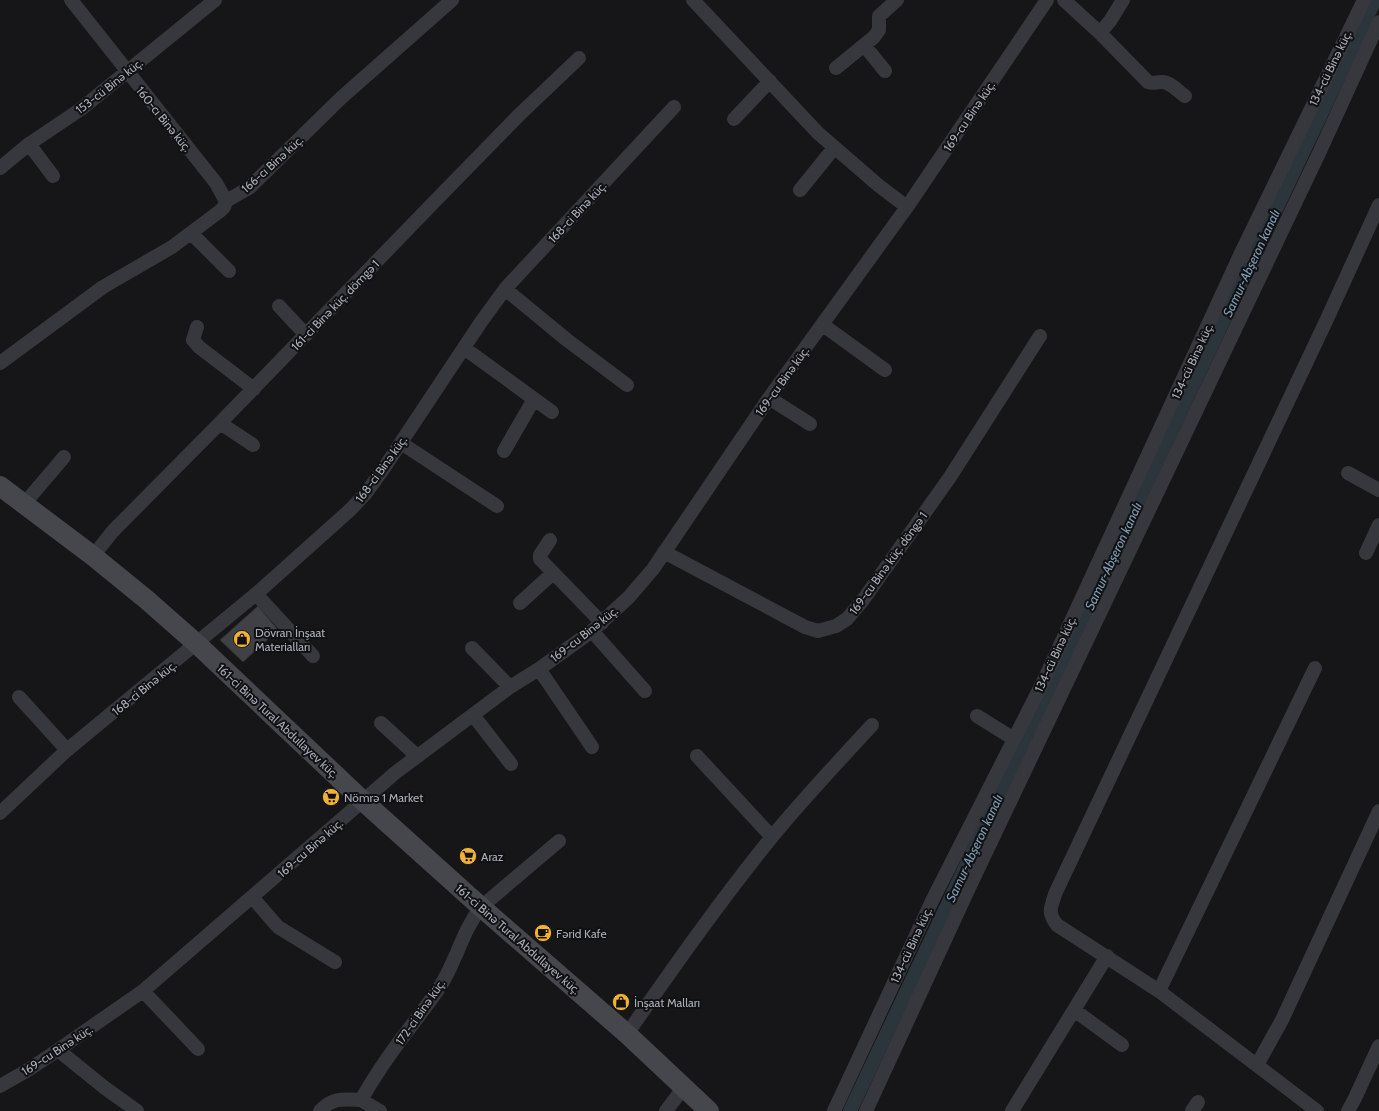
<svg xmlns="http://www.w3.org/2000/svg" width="1379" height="1111" viewBox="0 0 1379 1111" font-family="Cabin,sans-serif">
<rect width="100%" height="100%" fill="#161618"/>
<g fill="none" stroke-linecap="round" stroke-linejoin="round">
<path stroke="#2c353c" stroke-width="14" d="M850 1111 1375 0"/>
</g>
<path fill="#404145" stroke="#303034" d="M258 606 278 630 243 662 220 640Z"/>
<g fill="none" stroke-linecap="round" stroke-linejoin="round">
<path stroke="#37383d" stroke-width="14" d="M71 0 216 183 226 201
M693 0 818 133 878 185 907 207
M1064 0 1100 33 1148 82C1153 84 1156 82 1162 82 1170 82 1178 91 1185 96
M1100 33 1110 21 1123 0
M864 45 885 71
M836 68 874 37 879 30V16L897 0
M734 119 770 81
M29 144 53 176
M0 168 29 144 81 109 215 0
M800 190 834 148
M191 233 229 271
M1241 253 1266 265
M505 289 567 340 627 385
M279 306 306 335
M823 325 885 370
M197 327 193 340 199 347 254 389
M464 348 552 412
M0 363 103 287 172 247 220 211 224 207 226 201 249 188 341 98 452 0
M769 398 810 424
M220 423 253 445
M401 443 497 506
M504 451 534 399
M1348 473 1379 490
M24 504 64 457
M550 540 540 555V559L602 623
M664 552 805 627 818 631 836 626 847 619 863 600 950 477 1040 336
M1366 553 1379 525
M93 556 113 531 220 423 436 200 519 115 579 58
M256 594 313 656
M520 603 553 573
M592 631 645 691
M472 648 510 687
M539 669 592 747
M19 697 67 750
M473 715 511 764
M977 716 1014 739
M381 723 417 756
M697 756 772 837
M0 813 67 750 256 594 350 510 366 493 384 468 481 322 505 289 674 107
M252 897 278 927 335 962
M143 991 198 1049
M1159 991 1315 668
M1074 1010 1122 1045
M627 1034C673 968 720 901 771 838 803 799 838 762 872 725
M58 1050 105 1088 137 1111
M1257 1065 1282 1020 1379 811
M0 1086 28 1070 58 1050 143 991 395 773 510 687 539 669 592 631 629 597 653 569 769 398 907 207 1047 0
M361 1100 380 1111
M320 1111C333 1097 343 1099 361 1100 374 1077 389 1055 405 1034 417 1018 430 1002 441 985 457 959 462 932 481 907L559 841
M666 1111 684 1087
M834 1111 932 901 1044 680 1241 253 1364 0
M866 1111 968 890 1320 151 1379 22
M1012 1111 1107 956
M1192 1111 1198 1102
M1317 1111 1159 991 1057 925C1047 912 1051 908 1055 894L1327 319 1379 205
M1348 1111 1355 1098 1379 1046"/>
<path stroke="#45474d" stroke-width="20" d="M0 486 93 556 147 600 197 644 363 801 481 907 627 1034 709 1111"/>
</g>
<defs>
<symbol id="shop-disc" viewBox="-11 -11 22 22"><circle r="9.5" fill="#f2b134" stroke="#111113"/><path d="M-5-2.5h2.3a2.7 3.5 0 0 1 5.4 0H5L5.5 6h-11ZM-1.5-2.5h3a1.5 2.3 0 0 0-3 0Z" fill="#111"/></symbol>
<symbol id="supermarket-disc" viewBox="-11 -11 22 22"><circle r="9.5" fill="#f2b134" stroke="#111113"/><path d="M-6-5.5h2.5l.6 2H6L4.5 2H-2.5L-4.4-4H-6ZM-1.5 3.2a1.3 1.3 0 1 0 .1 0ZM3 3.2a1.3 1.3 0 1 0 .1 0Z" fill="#111"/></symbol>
<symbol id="cafe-disc" viewBox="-11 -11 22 22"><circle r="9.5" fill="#f2b134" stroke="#111113"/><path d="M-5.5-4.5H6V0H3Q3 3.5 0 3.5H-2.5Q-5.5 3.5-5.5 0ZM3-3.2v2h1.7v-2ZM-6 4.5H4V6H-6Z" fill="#111"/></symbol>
</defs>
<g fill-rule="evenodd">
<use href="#shop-disc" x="232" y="629" width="20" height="20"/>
<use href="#supermarket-disc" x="321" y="787" width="20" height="20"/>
<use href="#supermarket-disc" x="458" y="846" width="20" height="20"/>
<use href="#cafe-disc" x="533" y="923" width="20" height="20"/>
<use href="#shop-disc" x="611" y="992" width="20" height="20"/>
</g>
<g text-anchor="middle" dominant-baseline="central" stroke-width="4" stroke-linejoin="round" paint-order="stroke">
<g font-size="12" fill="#a8adb8" stroke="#111113">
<text transform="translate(1330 68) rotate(-64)">134-cü Binə küç.</text>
<text transform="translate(109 86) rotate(-38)">153-cü Binə küç.</text>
<text transform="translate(969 116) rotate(-56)">169-cu Binə küç.</text>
<text transform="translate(164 119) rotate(51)">160-cı Binə küç.</text>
<text transform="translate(272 164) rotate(-42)">166-cı Binə küç.</text>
<text transform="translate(577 212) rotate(-47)">168-ci Binə küç.</text>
<text transform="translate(335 305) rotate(-46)">161-ci Binə küç. dömgə 1</text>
<text transform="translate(1192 361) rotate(-65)">134-cü Binə küç.</text>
<text transform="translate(782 381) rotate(-54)">169-cu Binə küç.</text>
<text transform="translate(381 469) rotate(-54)">168-ci Binə küç.</text>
<text transform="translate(888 563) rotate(-54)">169-cu Binə küç. döngə 1</text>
<text transform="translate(584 634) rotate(-38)">169-cu Binə küç.</text>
<text transform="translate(1055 654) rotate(-65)">134-cü Binə küç.</text>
<text transform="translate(144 688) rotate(-39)">168-ci Binə küç.</text>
<text transform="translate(278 721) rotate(43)">161-ci Binə Tural Abdullayev küç.</text>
<text transform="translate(310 848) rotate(-41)">169-cu Binə küç.</text>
<text transform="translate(518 939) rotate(41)">161-ci Binə Tural Abdullayev küç.</text>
<text transform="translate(911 945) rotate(-65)">134-cü Binə küç.</text>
<text transform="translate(420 1012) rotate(-55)">172-ci Binə küç.</text>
<text transform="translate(57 1050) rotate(-33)">169-cu Binə küç.</text>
</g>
<g font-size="12" fill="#a8adb8" stroke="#111113" text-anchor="start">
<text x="255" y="632">Dövran İnşaat<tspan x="255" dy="14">Materialları</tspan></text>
<text x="344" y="797">Nömrə 1 Market</text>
<text x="481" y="856">Araz</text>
<text x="556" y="933">Fərid Kafe</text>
<text x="634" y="1002">İnşaat Malları</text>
</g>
<g font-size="13" font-style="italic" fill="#7f9bb3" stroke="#111113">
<text transform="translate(1251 263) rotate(-65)">Samur-Abşeron kanalı</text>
<text transform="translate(1113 556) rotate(-65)">Samur-Abşeron kanalı</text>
<text transform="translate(974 848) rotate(-65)">Samur-Abşeron kanalı</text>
</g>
</g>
</svg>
